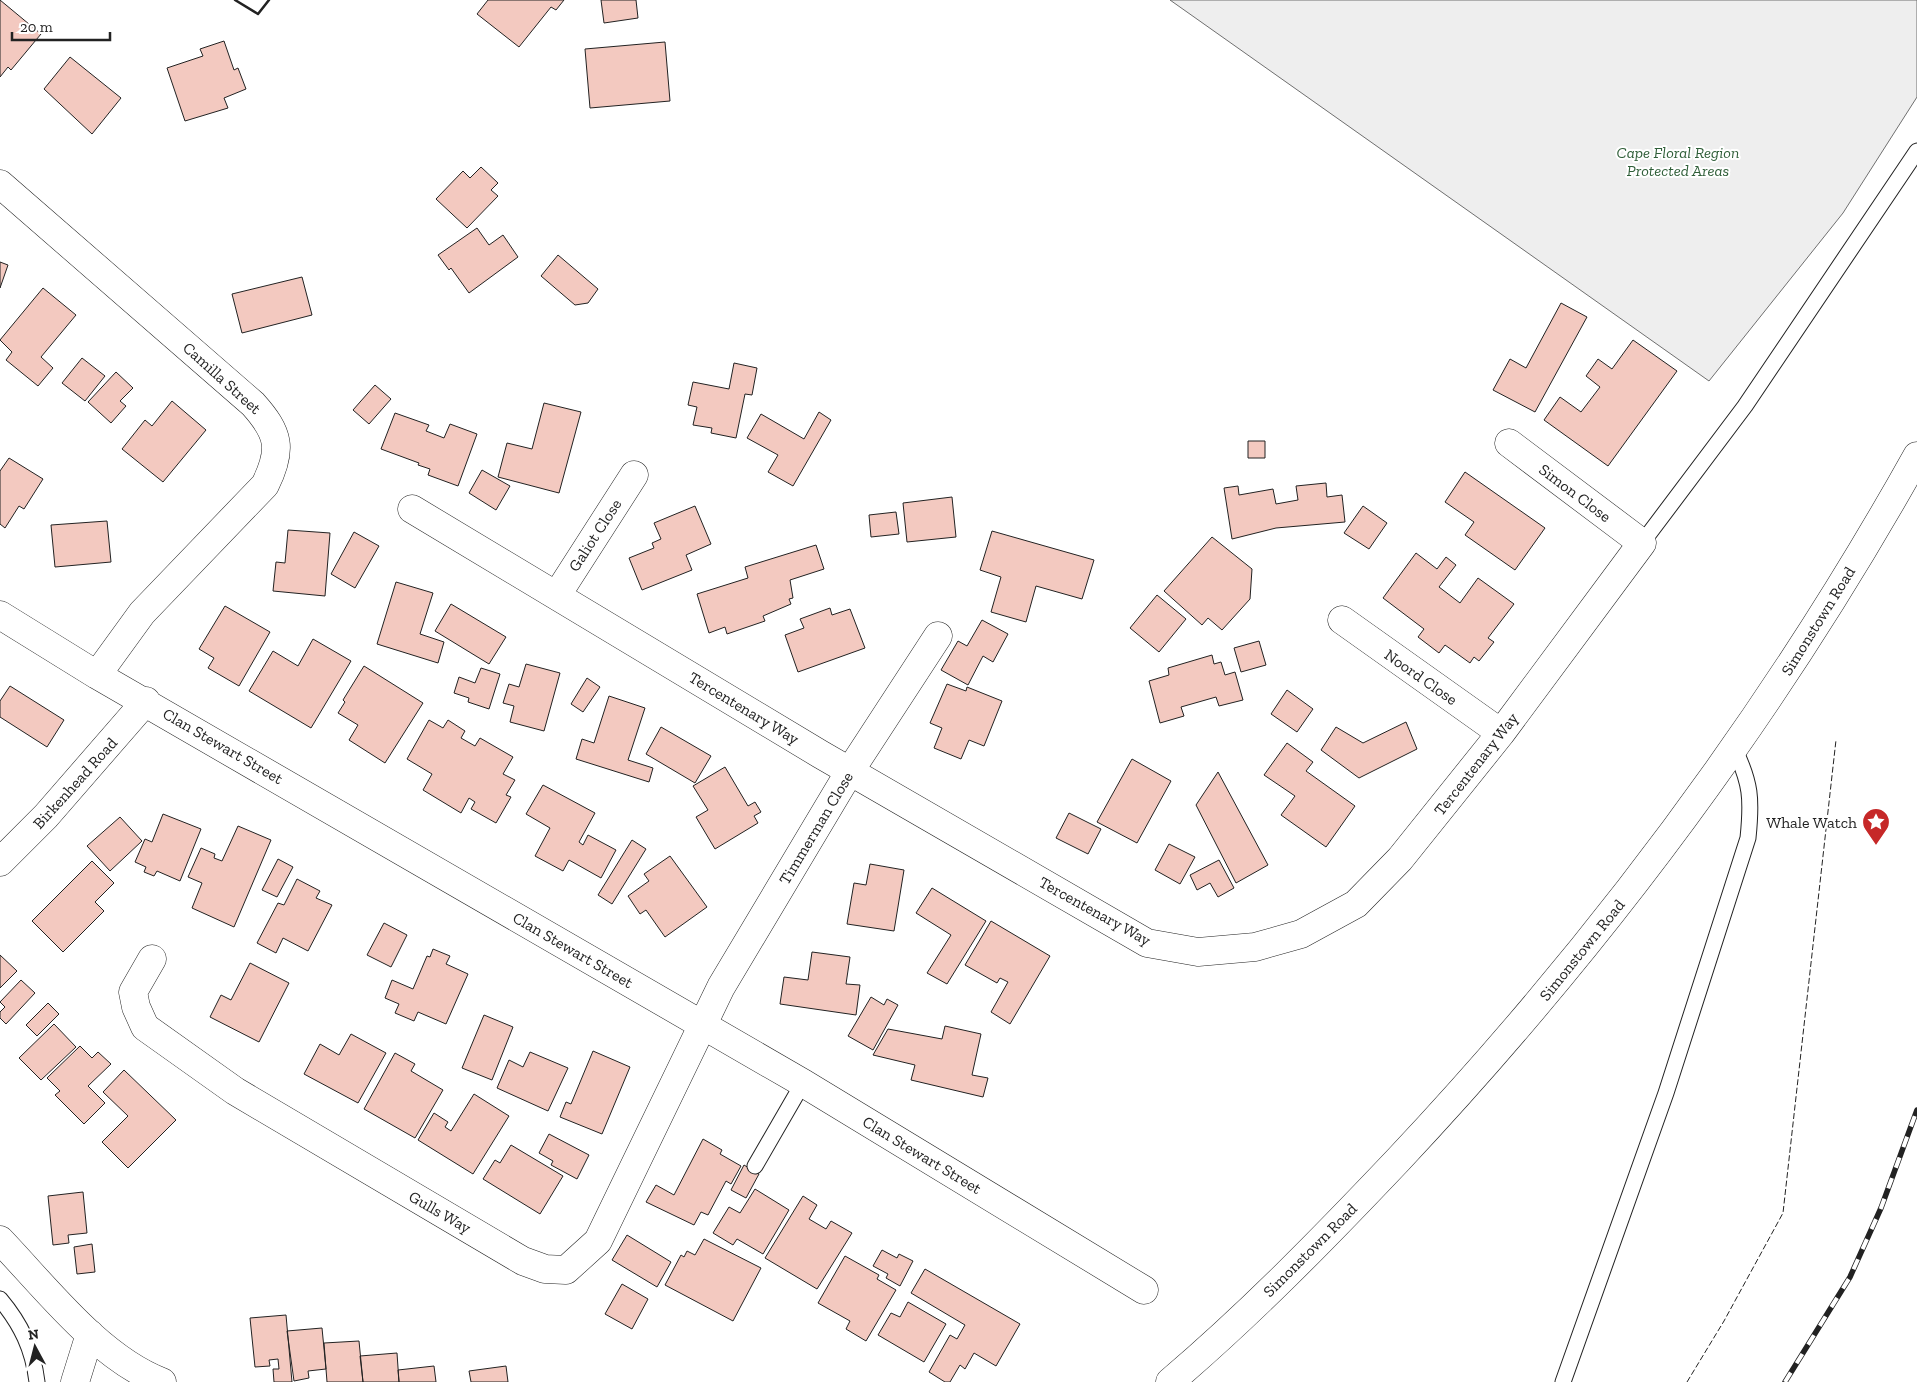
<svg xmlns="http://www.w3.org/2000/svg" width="1917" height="1382" viewBox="0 0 1917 1382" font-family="'Zilla Slab',serif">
<rect width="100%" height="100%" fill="#fff"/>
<path fill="#eee" stroke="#6f6f6f" d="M1170 0H1917V97L1843 213 1709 381Z"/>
<path fill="#f3c9c0" stroke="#222" d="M0 0 41 34 11 70 8 67 0 77Z
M488 0H564L556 10 551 7 519 47 477 14Z
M601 0H636L638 18 604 23Z
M224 41 234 70 238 68 246 89 224 98 228 108 185 121 167 68 203 56 200 49Z
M665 42 670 101 590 108 585 49Z
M70 57 121 98 92 134 44 89Z
M481 167 498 183 491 190 498 196 467 228 436 199 463 171 470 178Z
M477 228 489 245 503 235 518 257 469 293 451 268 449 270 438 255Z
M558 255 598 289 588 303 575 305 541 276Z
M0 262 8 265 0 288Z
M302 277 312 315 242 333 232 294Z
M43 288 76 315 41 357 53 368 38 386 6 360 12 352 0 340Z
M1561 303 1587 317 1535 412 1493 390 1510 359 1526 368Z
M1633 340 1677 371 1608 466 1544 420 1560 397 1581 412 1600 387 1586 376 1598 359 1612 369Z
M82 358 105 376 85 401 62 383Z
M734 363 757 368 752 395 745 394 736 438 711 433 712 428 693 425 697 407 688 405 693 382 729 389Z
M116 372 133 388 120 401 126 406 111 423 88 402Z
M375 385 391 399 369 424 353 410Z
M172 401 206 430 163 482 122 449 145 420 152 426Z
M544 403 581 412 559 493 498 477 507 443 532 449Z
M819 412 831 420 793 486 768 472 778 455 747 438 761 414 804 439Z
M395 413 429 425 426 431 444 438 450 424 477 434 458 486 428 475 430 469 418 465 419 463 381 449Z
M1248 441H1265V458H1248Z
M9 458 43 479 24 509 19 506 5 528 0 524V471Z
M482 470 510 486 496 510 469 493Z
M1465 472 1545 528 1515 570 1465 535 1474 522 1445 502Z
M1326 483 1327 497 1342 495 1345 522 1276 528 1232 539 1224 488 1238 486 1239 495 1273 489 1276 504 1298 500 1296 486Z
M952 497 956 537 907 542 903 503Z
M695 506 711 544 686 555 692 570 642 590 629 558 654 548 652 543 661 539 654 523Z
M1363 506 1387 523 1369 549 1344 533Z
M896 512 899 534 871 537 869 515Z
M107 521 111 562 55 567 51 525Z
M288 530 330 533 325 596 273 591 276 562 285 563Z
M992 531 1094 560 1082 599 1036 586 1026 622 991 612 1001 577 980 570Z
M354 532 379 546 355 588 331 574Z
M1212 537 1252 569 1250 599 1222 630 1208 618 1202 625 1164 591Z
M816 545 824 569 790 580 793 598 789 599 791 604 763 616 765 621 727 634 725 627 709 633 697 594 748 578 745 567Z
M1416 553 1437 569 1446 557 1456 565 1439 587 1460 603 1478 578 1514 604 1488 638 1494 642 1479 661 1474 657 1470 663 1445 645 1439 653 1418 637 1424 629 1383 598Z
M396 582 433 593 420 634 444 642 438 663 377 644Z
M1157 595 1186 619 1159 652 1130 628Z
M451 604 506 637 489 664 435 631Z
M225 606 270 632 239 686 208 668 214 658 199 649Z
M830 608 832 615 850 609 865 648 798 672 785 635 804 628 800 619Z
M982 620 1008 634 993 662 983 656 968 685 941 670 958 641 967 646Z
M313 639 351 661 311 728 249 691 273 651 298 666Z
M1259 641 1266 665 1241 672 1234 648Z
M1212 655 1214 664 1221 662 1225 675 1235 672 1243 700 1219 706 1216 697 1181 707 1184 716 1160 723 1149 681 1169 675 1168 668Z
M526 664 560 673 544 731 510 722 514 706 503 703 509 684 519 687Z
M364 666 423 703 385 763 349 740 358 725 338 713 345 702 343 700Z
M481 668 500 674 489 709 468 702 469 698 454 693 459 677 475 683Z
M587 678 600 687 583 712 571 704Z
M947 684 966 691 967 687 1002 701 984 746 969 740 961 759 934 748 942 728 930 723Z
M10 686 64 720 47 747 0 717V701Z
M1287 690 1313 709 1297 732 1271 714Z
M609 696 645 708 628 760 653 768 649 782 576 759 582 739 594 743Z
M429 720 443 728 448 720 465 731 461 738 475 746 480 738 513 757 503 774 515 780 506 795 511 797 496 823 471 809 475 802 469 798 461 813 423 790 432 774 407 759Z
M1406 722 1417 749 1359 778 1321 750 1336 727 1363 743Z
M661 727 711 756 695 783 646 754Z
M1287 743 1313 762 1306 771 1355 806 1326 847 1281 815 1295 796 1264 775Z
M1132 759 1171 781 1137 843 1097 822Z
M725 767 748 806 755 802 761 812 754 816 758 823 715 849 696 817 708 810 693 786Z
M1218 772 1268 865 1236 883 1196 805Z
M543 785 595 813 579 842 583 845 588 835 616 850 601 878 569 860 563 871 535 856 550 828 526 814Z
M1069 813 1101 829 1088 854 1056 838Z
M163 814 201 829 180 881 157 871 154 876 144 872 146 867 135 862 145 839 152 842Z
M120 817 142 841 110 871 87 846Z
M238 826 271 840 234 927 192 908 202 883 188 877 201 848 215 854 214 858 222 861Z
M632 840 646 849 612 904 598 895Z
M1169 844 1195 857 1180 884 1155 870Z
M670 856 707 907 665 937 646 910 640 914 628 896 649 881 644 874Z
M278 859 293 867 277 897 262 890Z
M1219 860 1234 888 1218 897 1210 883 1197 890 1190 875Z
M92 861 114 883 95 902 104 911 63 952 32 921Z
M870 864 904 870 894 931 847 924 854 883 866 885Z
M297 879 320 891 316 898 332 905 308 951 283 938 276 953 257 943 278 903 284 905Z
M932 888 986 921 947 984 927 973 951 935 916 913Z
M991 921 1050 956 1010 1024 991 1012 1008 982 1000 978 997 983 965 965Z
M384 923 407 935 391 967 367 955Z
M433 949 450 956 446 964 468 974 446 1024 418 1012 414 1021 395 1013 399 1004 385 998 392 980 413 989 427 956 430 957Z
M812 952 850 957 846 984 860 985 856 1015 780 1004 784 977 808 980Z
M0 955 17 971 0 988Z
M250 963 289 983 259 1042 210 1017 221 995 231 1000Z
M21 980 35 993 6 1024 0 1018V1012L5 1007 0 1002Z
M871 997 884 1005 887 999 898 1005 873 1050 848 1036Z
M48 1003 59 1014 37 1036 26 1025Z
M484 1015 513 1027 492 1080 462 1068Z
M54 1024 76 1047 41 1080 19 1058Z
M945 1026 981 1034 972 1075 988 1078 983 1097 911 1080 915 1065 873 1055 888 1029 942 1039Z
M351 1034 386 1053 358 1103 304 1074 320 1044 339 1055Z
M80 1046 92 1058 98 1052 111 1064 88 1086 105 1103 84 1124 55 1095 60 1091 47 1078Z
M593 1051 630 1067 602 1134 560 1117 566 1102 571 1104Z
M530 1052 568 1068 548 1111 497 1088 509 1060 523 1067Z
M395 1053 415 1064 411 1071 443 1090 415 1138 364 1109Z
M124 1070 176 1120 128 1168 102 1142 128 1116 103 1092Z
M474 1094 509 1116 473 1174 418 1140 434 1113 448 1122 445 1127 451 1131Z
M549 1134 589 1155 577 1179 551 1165 553 1161 539 1153Z
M703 1139 722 1150 720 1154 741 1166 731 1184 726 1181 708 1215 701 1212 694 1225 646 1202 656 1185 674 1195Z
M511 1145 563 1176 540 1214 483 1179 495 1160 500 1163Z
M744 1165 759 1174 746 1198 731 1190Z
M755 1189 789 1210 763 1254 737 1239 733 1245 713 1233 729 1207 740 1213Z
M83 1192 87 1233 68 1235 69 1243 53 1245 48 1196Z
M803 1196 817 1205 809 1219 826 1229 831 1221 852 1233 817 1289 765 1258Z
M627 1235 671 1262 657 1287 612 1260Z
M704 1239 761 1268 733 1321 665 1285 681 1255 684 1257 687 1251 695 1255Z
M92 1244 95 1272 77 1274 74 1247Z
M882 1250 897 1258 899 1254 913 1261 900 1286 886 1278 888 1274 873 1266Z
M845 1256 879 1275 877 1279 896 1290 866 1341 846 1329 850 1321 818 1303Z
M925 1269 1020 1324 996 1366 974 1353 965 1369 960 1365 950 1382H945L929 1372 950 1335 957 1339 965 1325 911 1293Z
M622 1284 648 1299 632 1329 605 1314Z
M908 1302 946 1324 924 1362 878 1335 891 1313 900 1317Z
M286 1315 292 1382H274L273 1369H279L278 1359 269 1360 270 1366 255 1367 250 1318Z
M322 1328 326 1369 308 1371 309 1378 294 1381 287 1331Z
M359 1341 363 1382H327L324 1343Z
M397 1353 399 1382H363L360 1356Z
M434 1366 436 1382H399L398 1370Z
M506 1366 508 1382H471L469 1371Z"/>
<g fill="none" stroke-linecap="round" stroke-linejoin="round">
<defs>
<path id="service" d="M1642 543 1745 406 1917 151
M755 1166 803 1083
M0 1299C21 1324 33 1349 37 1382
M1563 1382 1666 1093 1748 838C1752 799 1751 783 1734 748"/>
<path id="minor" d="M0 184 253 404C279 433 283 449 265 485L142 613 97 675
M412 509 820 754 1147 943 1198 952 1255 947 1301 934 1356 904 1400 859 1501 733 1642 543 1509 443
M557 595 634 475
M0 615 97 675 803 1083 1144 1290
M1342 620 1501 733
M0 862 46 816 146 701
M152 959 133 992 136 1007 145 1027 235 1091 523 1261 545 1269 566 1270 598 1241 721 987 850 771 938 636
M0 1240C46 1288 99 1358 162 1382
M75 1382 90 1334"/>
<path id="primary" d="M1170 1382C1251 1313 1325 1237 1398 1160 1599 946 1774 712 1917 456"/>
</defs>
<use href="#service" stroke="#222" stroke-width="17"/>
<use href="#minor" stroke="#222" stroke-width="29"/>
<use href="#primary" stroke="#222" stroke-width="29"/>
<use href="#service" stroke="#fff" stroke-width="15"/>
<use href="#minor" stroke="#fff" stroke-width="28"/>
<use href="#primary" stroke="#fff" stroke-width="28"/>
<defs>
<path id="rail" d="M1785 1382 1850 1277 1881 1208 1917 1110"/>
</defs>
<use href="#rail" stroke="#222" stroke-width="5.5"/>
<use href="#rail" stroke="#fff" stroke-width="4" stroke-dasharray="11" stroke-linecap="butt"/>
<path stroke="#222" stroke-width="1" stroke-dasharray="6 2.5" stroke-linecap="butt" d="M1687 1382 1724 1321 1783 1213 1836 740"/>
<path stroke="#222" stroke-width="2.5" d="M235 0 258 14 269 0"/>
</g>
<defs>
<symbol id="sight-pin" viewBox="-11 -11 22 30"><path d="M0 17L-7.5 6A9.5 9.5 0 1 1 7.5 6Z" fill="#c62828" stroke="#fff"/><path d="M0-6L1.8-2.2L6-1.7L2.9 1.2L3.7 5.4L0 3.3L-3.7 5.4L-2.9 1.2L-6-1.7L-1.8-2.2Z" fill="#fff"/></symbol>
</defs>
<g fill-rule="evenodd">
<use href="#sight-pin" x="1860" y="806" width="32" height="43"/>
</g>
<g text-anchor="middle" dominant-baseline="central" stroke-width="4" stroke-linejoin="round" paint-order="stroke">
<g font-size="16" font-style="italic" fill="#2f5e38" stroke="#fff">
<text x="1678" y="152">Cape Floral Region<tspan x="1678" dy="18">Protected Areas</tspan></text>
</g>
<g font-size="16" fill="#222" stroke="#fff">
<text transform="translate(222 378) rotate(42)">Camilla Street</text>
<text transform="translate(1575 493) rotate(37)">Simon Close</text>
<text transform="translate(595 535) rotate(-57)">Galiot Close</text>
<text transform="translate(1818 621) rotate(-58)">Simonstown Road</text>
<text transform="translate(1421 677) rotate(35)">Noord Close</text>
<text transform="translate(744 708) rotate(31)">Tercentenary Way</text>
<text transform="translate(223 746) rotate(30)">Clan Stewart Street</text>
<text transform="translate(1476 764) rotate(-52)">Tercentenary Way</text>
<text transform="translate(75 783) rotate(-48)">Birkenhead Road</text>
<text transform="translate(816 828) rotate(-59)">Timmerman Close</text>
<text transform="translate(1095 911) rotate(29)">Tercentenary Way</text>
<text transform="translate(573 950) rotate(30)">Clan Stewart Street</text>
<text transform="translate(1582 950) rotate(-51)">Simonstown Road</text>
<text transform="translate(922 1155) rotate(31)">Clan Stewart Street</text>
<text transform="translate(440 1212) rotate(30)">Gulls Way</text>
<text transform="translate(1310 1250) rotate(-45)">Simonstown Road</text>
</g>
<g font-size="16" fill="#222" stroke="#fff" text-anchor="end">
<text x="1857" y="822">Whale Watch</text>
</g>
</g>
<g transform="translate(35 1347) rotate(353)" stroke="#ffffff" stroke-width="4" paint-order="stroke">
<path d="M0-4L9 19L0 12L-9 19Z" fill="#222222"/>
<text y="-8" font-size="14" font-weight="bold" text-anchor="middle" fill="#222222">N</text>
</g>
<path d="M12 32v8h98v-8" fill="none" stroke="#222222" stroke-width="2.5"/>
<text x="20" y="32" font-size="15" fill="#222222" stroke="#ffffff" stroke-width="4" paint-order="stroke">20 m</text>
</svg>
